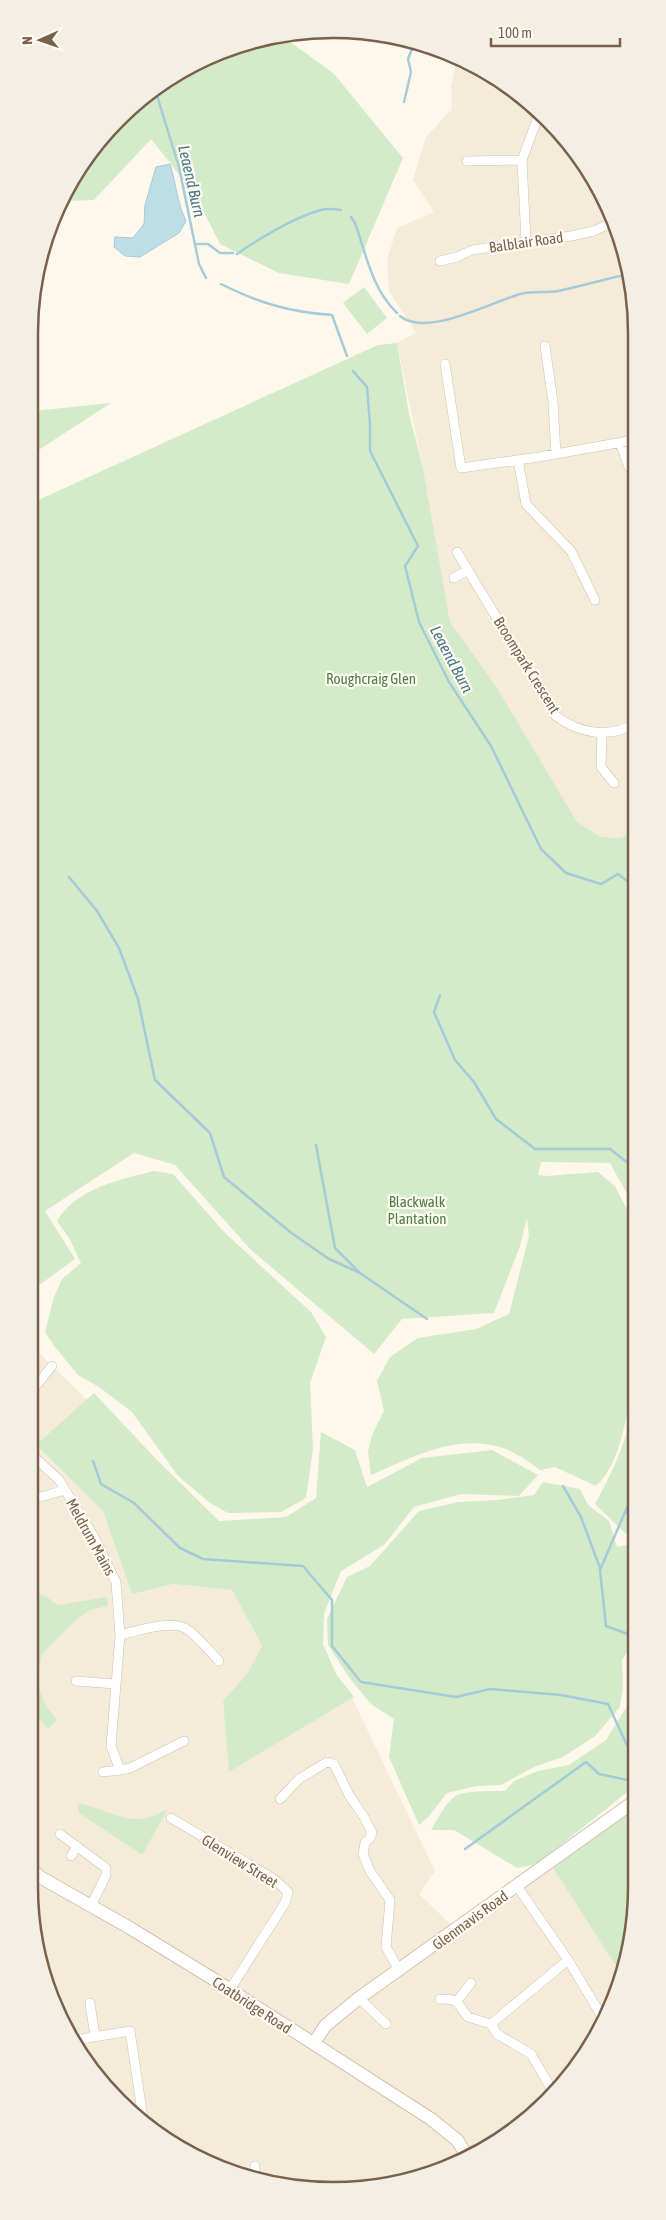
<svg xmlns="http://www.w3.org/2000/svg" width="666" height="2220" viewBox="0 0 666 2220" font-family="'Asap Condensed',sans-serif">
<rect width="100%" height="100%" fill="#fdf8eb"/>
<path fill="#f4ebd9" d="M457 59 485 69 562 132 606 199 635 294 634 829 621 838 601 837 577 822 450 622 423 468 397 343 416 333 389 291 387 260 397 228 434 212 413 180 426 137 452 109 451 87Z
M31 1345 87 1400 36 1446 103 1511 132 1593 173 1584 232 1590 262 1647 247 1674 223 1701 229 1772 352 1698 435 1871 419 1894 462 1935 550 1862 621 1974 596 2039 518 2128 412 2181 313 2191 199 2160 104 2088 52 2003 29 1887V1714L32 1712 57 1720 45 1704 39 1689 38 1677 42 1654 76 1620 90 1610 108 1606 107 1597 58 1605 44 1595 30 1592Z"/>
<path fill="#d3ebc8" d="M273 35H281L334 74 403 158 349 284 279 273 220 244 194 193 151 139 94 200 65 201 80 164 164 80Z
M364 287 387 318 367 334 343 303Z
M397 343 409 414 423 468 450 622 497 688 577 822 601 837 621 838 634 829 633 1205 610 1163 541 1162 538 1175 548 1176 598 1172 615 1186 633 1221 632 1536 625 1533 595 1504C614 1469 632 1434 632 1393 624 1423 620 1464 596 1486L555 1467 540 1470C527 1460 513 1450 496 1446 453 1435 410 1458 371 1475L368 1452 372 1435 384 1411 377 1381 390 1357 418 1338 476 1329 509 1314 529 1236 527 1218 520 1246 494 1313 402 1319 374 1354 251 1250 175 1165 134 1153 45 1211 75 1259 31 1291 34 502 378 345Z
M111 403 37 451 34 453V411Z
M154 1171 173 1174 225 1233 311 1312 326 1337 310 1383 313 1449 306 1498 281 1512 228 1513 210 1503 178 1476 132 1412 99 1387 78 1375 55 1347 45 1332 54 1297 62 1279 81 1263 69 1238 57 1221C75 1189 121 1179 154 1171Z
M94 1393 156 1459 219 1521 286 1517 316 1498 321 1432 355 1450 367 1487 422 1458 492 1450 538 1475 519 1496 461 1494 414 1507 384 1545 341 1571 324 1614 323 1644 336 1674 354 1697 229 1772 223 1701 247 1674 262 1646 232 1590 173 1584 132 1594 103 1511 36 1445Z
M543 1482 580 1489 588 1505 609 1521 617 1547 632 1544V1644L622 1660 623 1687 620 1707 595 1736 563 1757 534 1767 501 1785 477 1786 447 1793 429 1816 419 1825 389 1757 394 1719 371 1704 351 1680 328 1645 327 1619 347 1577 370 1566 419 1511 458 1502 498 1500 534 1495Z
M30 1592 44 1595 58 1605 107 1597 108 1606 90 1610 76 1620 42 1654 38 1677 39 1689 45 1704 57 1720 48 1729 33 1712 29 1714Z
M632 1698V1783L626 1793 537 1864 517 1868 454 1830H431C438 1819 444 1805 454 1797 463 1790 493 1791 505 1791L514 1781 538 1771 569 1765 606 1740Z
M78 1803C100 1807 123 1823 146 1818 153 1817 161 1812 168 1809L142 1855 79 1813Z
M632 1809 631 1946 621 1974 552 1866Z"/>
<path fill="#bedde7" stroke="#a5cbd9" d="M170 164C176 183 177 202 186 221L179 233 140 257 125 256 114 247 115 237 133 238 144 224 145 205 156 167Z"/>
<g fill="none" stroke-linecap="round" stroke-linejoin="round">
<path stroke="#a5cbd9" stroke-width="2.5" d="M155 89 179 167 199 264 206 278
M404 102 411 72 408 59 412 49 423 46
M351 217 355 223C366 254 372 289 397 313
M196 244H208L220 253H233
M237 254C258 239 297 216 321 210 327 208 334 209 341 210
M221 284C259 303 289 312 332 315L347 356
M400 316C426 338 492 302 520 294 533 291 546 293 558 291 582 286 605 279 629 274
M353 371 367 387 370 425V451L418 546 405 566 419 622 449 682 491 746 541 849 566 873 601 884 618 874 634 886
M69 877 97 911 119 948 138 999 155 1080 210 1133 224 1177 290 1232 329 1259 360 1273 427 1319
M440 995 434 1012 455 1060 474 1082 496 1119 535 1149H610L633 1167
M316 1145 335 1248 359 1272
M93 1461 101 1484 134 1503 180 1548 203 1559 303 1566 332 1600V1646L361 1682 456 1697 490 1689 561 1695 608 1704 631 1754
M563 1486 581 1517 600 1568
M625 1512 632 1513
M632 1643 628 1634 606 1626 600 1570 632 1496
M632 1774V1749
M465 1849 586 1762 599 1774 632 1781"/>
<defs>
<path id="street" d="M467 161 522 160
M526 241 522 160 539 114
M440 261 457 257 472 250 571 236 594 231 613 222
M545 346 553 402 556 454
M445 364 461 468 539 457 634 440
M620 442 628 465 634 475
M518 460 526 504 571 551 595 600
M457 552 556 716C579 733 608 739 634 724
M454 578 468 570
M602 733 601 767 614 783
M31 1392 52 1366
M30 1453 59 1480 94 1537 116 1582 120 1635 111 1746 120 1770 130 1768 184 1741
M30 1500 65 1490
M120 1635C136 1631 170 1620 185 1628 198 1636 208 1650 219 1661
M76 1681 115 1684
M103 1772 120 1770
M280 1799 299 1779 327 1762 334 1764 349 1795 364 1817 372 1833 370 1838 365 1843 363 1854 370 1871 390 1900 386 1947 399 1970
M171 1818 274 1879 288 1892 285 1903 229 1991
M60 1834 106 1868V1875L91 1906
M71 1856 77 1846
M517 1886 568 1960 604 2020
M359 1998 386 2024
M440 1999C461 1999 456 2003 468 2017L491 2024
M457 2001 471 1983
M90 2003 95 2036
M491 2024 568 1960
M491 2024 497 2034 531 2054 552 2090
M75 2040 130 2031 143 2118
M255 2175V2166"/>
<path id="secondary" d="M29 1867 40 1877 130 1928 210 1977 431 2119 457 2140 466 2154
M314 2043 325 2026 359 1998 632 1803"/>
</defs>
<use href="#street" stroke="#d0c1af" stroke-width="10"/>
<use href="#secondary" stroke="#d3c2ad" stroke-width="14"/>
<use href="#street" stroke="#fff" stroke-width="9"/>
<use href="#secondary" stroke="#fff" stroke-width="12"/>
</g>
<g text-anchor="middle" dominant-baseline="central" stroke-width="4.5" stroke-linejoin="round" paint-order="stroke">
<g font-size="15" fill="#79614d" stroke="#fffbf2">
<text transform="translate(526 242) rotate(-8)">Balblair Road</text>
<text transform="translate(527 665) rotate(58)">Broompark Crescent</text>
<text transform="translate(91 1537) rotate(61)">Meldrum Mains</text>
<text transform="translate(240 1861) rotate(32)">Glenview Street</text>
<text transform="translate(470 1920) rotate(-36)">Glenmavis Road</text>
<text transform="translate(252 2005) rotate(33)">Coatbridge Road</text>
</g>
<g font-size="15" fill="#4f7e44" stroke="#fffbf2">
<text x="371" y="678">Roughcraig Glen</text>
<text x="417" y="1201">Blackwalk<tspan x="417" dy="17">Plantation</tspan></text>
</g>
<g font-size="16" font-style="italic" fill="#47798b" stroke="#fffbf2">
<text transform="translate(192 181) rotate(77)">Leaend Burn</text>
<text transform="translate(452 659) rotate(62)">Leaend Burn</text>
</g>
</g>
<path d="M0 0H666V2220H0ZM333 38H333A295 295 0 0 1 628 333V1887A295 295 0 0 1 333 2182H333A295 295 0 0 1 38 1887V333A295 295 0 0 1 333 38Z" fill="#f4efe5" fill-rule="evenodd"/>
<path fill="none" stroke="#79614d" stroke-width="2.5" d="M333 38H333A295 295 0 0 1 628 333V1887A295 295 0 0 1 333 2182H333A295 295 0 0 1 38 1887V333A295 295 0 0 1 333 38Z"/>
<g transform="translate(40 40) rotate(268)" stroke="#fffbf2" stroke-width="4" paint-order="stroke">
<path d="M0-4L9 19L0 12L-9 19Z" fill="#79614d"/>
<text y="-8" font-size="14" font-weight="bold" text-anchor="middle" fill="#79614d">N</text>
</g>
<path d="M491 38v8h129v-8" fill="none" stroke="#79614d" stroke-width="2.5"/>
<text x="498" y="38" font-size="15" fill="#79614d" stroke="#fffbf2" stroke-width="4" paint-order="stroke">100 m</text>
</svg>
